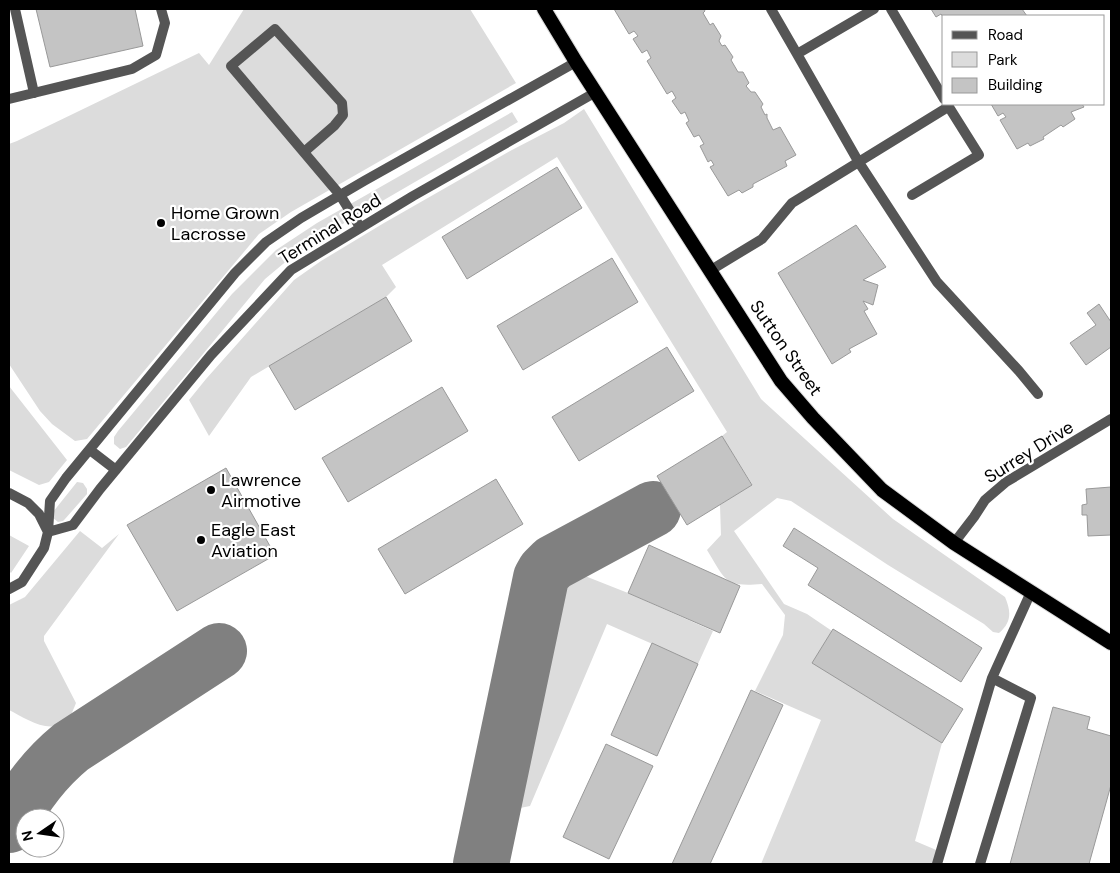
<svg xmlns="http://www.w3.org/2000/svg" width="1120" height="873" viewBox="0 0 1120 873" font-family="'DM Sans',sans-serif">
<rect width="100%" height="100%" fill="#fff"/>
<path fill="#dcdcdc" d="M244 9H470L516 83 291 212 259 234 87 439 75 441 52 424 40 411 9 364V144L17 141 199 53 209 65Z
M584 109 761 399 893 519 1005 597C1011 611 1012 622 999 633L993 632 984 624 888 565 791 501 777 498 734 531 784 604 807 614 832 631 813 663 942 743 915 841 941 852 937 864H761L821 720 755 691 783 635 785 615 762 584C724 587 726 581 707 550L721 535 720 505 752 484 722 436 727 432 557 157 382 265 396 287 386 297 251 377 209 436 189 400 206 379 294 280 321 261 384 223 510 151 564 123Z
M512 112 518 122 322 236 283 264 265 279 126 447 120 449 114 444V437L118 431 232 294 276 250 317 223Z
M9 386 67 460 49 482 39 485 9 470Z
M77 482 83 483 87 489V494L65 519 63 521 58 522 52 517 53 512Z
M80 531 102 548 119 534 44 636V641L76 703C74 708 71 716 67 720 50 736 25 718 9 710V605L25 597Z
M9 535 29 546 11 573 9 571Z
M573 575 585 576 628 593 713 631 698 664 607 624 530 806 510 810 559 584Z"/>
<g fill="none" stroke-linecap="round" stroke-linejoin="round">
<path stroke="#808080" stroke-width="56" d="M9 825C25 795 44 769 71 747L219 651
M481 864 541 578 545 571 553 563 653 509"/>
</g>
<path fill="#c4c4c4" stroke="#999" d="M36 9H135L143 46 50 67Z
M614 9H704L705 11 703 13 710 25 713 23 721 36 719 41 722 46 725 45 733 57 731 60 738 72H743L749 83 746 86 751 92H755L763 104 761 107 765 115 767 114V118L773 130 780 127 796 155 785 161 787 166 753 184V187L742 193 739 190 728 196 710 167 714 165 711 160 708 162 700 146 704 144 699 135 694 137 686 123 689 121 685 112 681 114 672 101 676 98 672 91 667 94 647 61 651 58 647 50 642 53 633 39 638 36 634 31 629 34Z
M931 9H1022L1027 16H944V18L941 14 936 17Z
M991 104H1082L1084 107 1071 112 1075 119 1063 127 1061 125 1043 137 1044 139 1030 146 1028 143 1017 149 1000 120 1006 117 1003 113 998 116Z
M557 167 582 208 467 279 442 237Z
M856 225 886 267 863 280 878 285 873 305 863 301 868 309 864 311 877 334 849 349 851 352 832 364 778 273Z
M612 258 638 302 523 370 497 326Z
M386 297 412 341 295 410 269 366Z
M1099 304 1111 322V347L1086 365 1070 343 1096 325 1087 313Z
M667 347 694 391 579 461 552 417Z
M442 387 468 431 348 502 322 458Z
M722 436 752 485 687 525 657 476Z
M226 468 275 555 177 611 127 525Z
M496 479 523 524 405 594 378 549Z
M1111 487V535L1088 536 1087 515H1082V505L1087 504 1086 489Z
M794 528 982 648 961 682 808 585 818 568 783 546Z
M649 545 740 586 720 633 628 593Z
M833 629 963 709 942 743 812 663Z
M652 643 698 664 657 756 611 735Z
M751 690 783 705 710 864H672Z
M1053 707 1090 717 1087 729 1111 736V785L1089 864H1010Z
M606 744 653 766 609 859 563 837Z"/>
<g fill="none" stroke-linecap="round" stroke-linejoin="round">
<defs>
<path id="trunk" d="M544 9 576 62 781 381 813 418 882 490 954 543 1111 643"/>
</defs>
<use href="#trunk" stroke="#dbdbdb" stroke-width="16"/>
<path stroke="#555" stroke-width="10" d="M15 9 34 93
M771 9 797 54
M874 9 797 54 858 161 937 282 1019 371 1038 394
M891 9 944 99
M576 62 364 181 301 218 266 242 235 273 66 478 50 501 48 532 73 525 100 489 211 355 291 270 413 196 596 92
M9 99 132 69 156 55 165 23 161 9
M304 152 334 126 343 115 342 103 275 29 231 66 340 195 360 227
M912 195 979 155 947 104
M711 270 762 239 792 203 948 107
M90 450 116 470
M9 493 28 503 39 514 48 532 44 548 22 582 9 589
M937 864 992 678 1031 592
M980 864 1031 698 992 678"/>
<path stroke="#555" stroke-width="10" d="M954 543 974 517 985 500 1006 482 1111 419"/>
<use href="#trunk" stroke="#000" stroke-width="14"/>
</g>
<g fill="#000" stroke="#fff" stroke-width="2">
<circle cx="161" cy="223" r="5"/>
<circle cx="211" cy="490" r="5"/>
<circle cx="201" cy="540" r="5"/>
</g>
<g text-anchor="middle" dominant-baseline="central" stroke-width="4.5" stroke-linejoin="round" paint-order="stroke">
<g font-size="18" fill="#000" stroke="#fff" text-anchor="start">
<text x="171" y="213">Home Grown<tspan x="171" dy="21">Lacrosse</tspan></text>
<text x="221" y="480">Lawrence<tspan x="221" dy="21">Airmotive</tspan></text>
<text x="211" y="530">Eagle East<tspan x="211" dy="21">Aviation</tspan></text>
</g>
<g font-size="18" fill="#000" stroke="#fff">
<text transform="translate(330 229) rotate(-32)">Terminal Road</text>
<text transform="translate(786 348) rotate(55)">Sutton Street</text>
<text transform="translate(1029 452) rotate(-32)">Surrey Drive</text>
</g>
</g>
<rect width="1120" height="873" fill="none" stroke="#000000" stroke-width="20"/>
<rect x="942" y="15" width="162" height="90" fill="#ffffff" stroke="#999999"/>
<rect x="952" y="31" width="25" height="8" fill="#555555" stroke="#999999"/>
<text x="988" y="40" font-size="15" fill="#000000">Road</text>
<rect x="952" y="52" width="25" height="15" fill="#dcdcdc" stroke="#999999"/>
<text x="988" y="65" font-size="15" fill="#000000">Park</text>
<rect x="952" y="78" width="25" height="15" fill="#c4c4c4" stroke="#999999"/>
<text x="988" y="90" font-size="15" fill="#000000">Building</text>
<g transform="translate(40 833) rotate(257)"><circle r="24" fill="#ffffff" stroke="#999999"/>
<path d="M0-4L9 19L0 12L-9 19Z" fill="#000000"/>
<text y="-8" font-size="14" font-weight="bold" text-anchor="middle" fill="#000000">N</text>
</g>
</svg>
